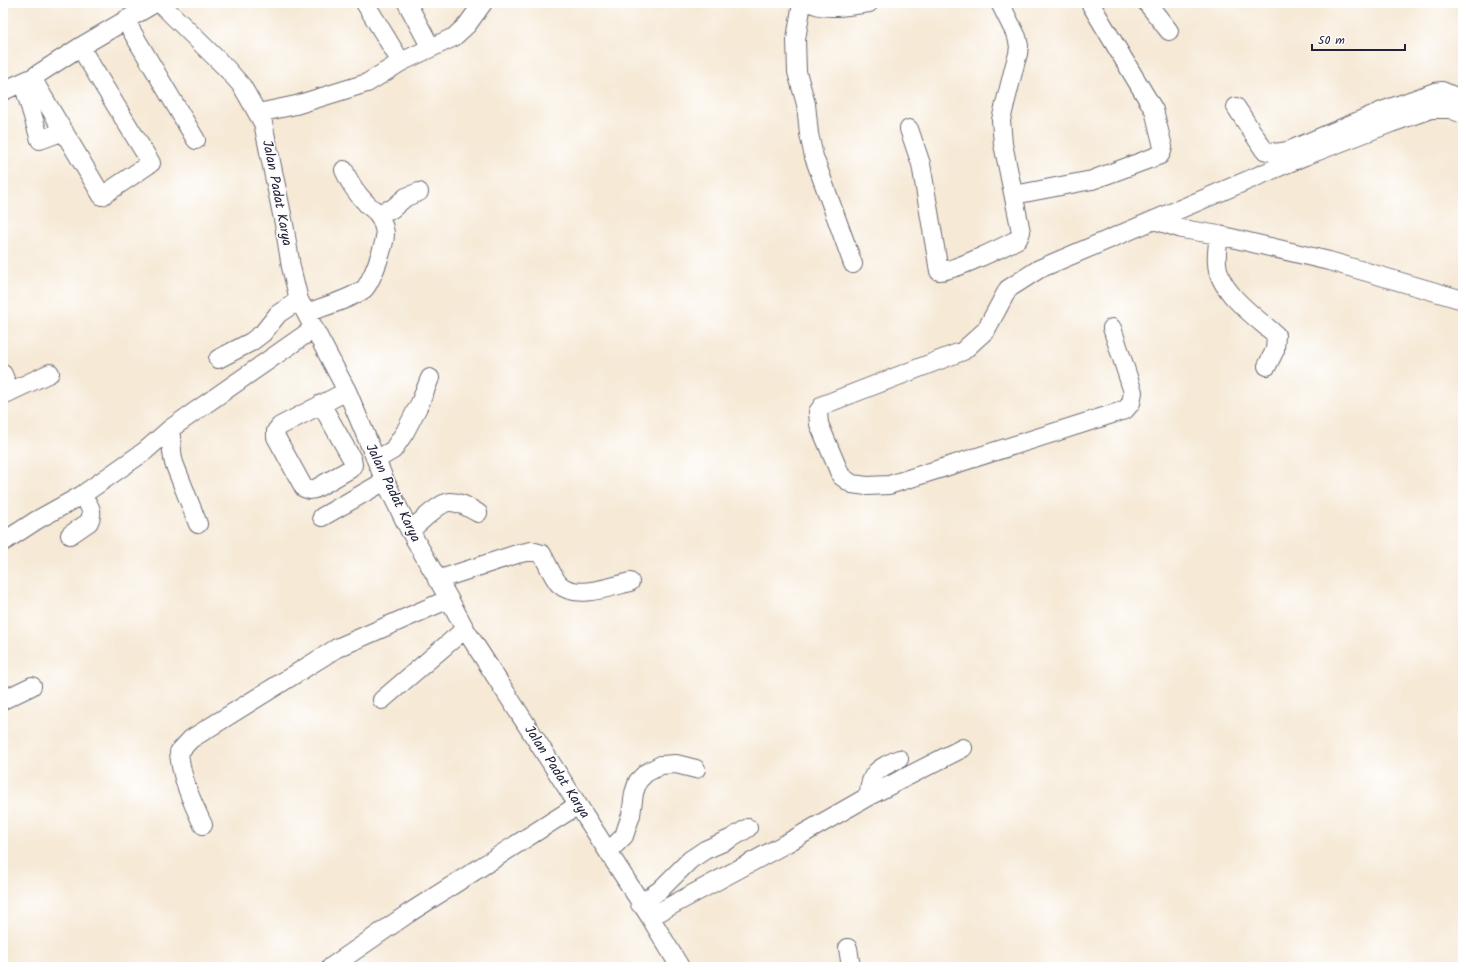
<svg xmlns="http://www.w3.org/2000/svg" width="1466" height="970" viewBox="0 0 1466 970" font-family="Kalam,sans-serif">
<rect width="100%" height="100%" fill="#fff"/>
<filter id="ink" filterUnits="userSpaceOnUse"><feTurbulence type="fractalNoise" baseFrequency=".025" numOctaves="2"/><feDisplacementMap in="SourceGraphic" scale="8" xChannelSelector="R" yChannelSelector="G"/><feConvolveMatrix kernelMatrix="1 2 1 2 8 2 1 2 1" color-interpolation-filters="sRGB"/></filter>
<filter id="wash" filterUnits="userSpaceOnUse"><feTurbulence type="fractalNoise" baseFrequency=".012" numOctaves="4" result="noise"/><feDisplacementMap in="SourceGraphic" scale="16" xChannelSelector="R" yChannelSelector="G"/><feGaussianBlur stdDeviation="0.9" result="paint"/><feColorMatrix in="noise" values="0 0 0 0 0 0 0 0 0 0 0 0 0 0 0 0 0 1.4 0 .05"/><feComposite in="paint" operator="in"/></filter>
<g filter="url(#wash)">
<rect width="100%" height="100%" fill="#f6e9d5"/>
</g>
<g filter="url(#ink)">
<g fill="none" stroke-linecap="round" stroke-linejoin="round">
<defs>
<path id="minor" d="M160 3 227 69 242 86 263 123 284 224 291 267 299 300 347 391 385 481 410 531 449 599 465 629 650 917 680 967
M365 3 401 62
M407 3 431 48
M802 3 796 39 797 72 806 104 809 134 814 157 853 264
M812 3C824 11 855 5 869 3
M1147 3 1169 31
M125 20 196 140
M32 78 102 196 151 163 80 47
M23 83 40 140 64 131
M3 91 32 78 80 47 155 3
M1236 107 1264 150 1275 153 1288 151 1382 111 1435 92 1442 91 1463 100
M258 113 296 105 367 83 401 62 454 37 467 25 483 3
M909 129 921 164 939 271C948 274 1007 245 1018 239L1021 232 1003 144 1001 120 1015 64 1018 54 1019 46 1017 37 1000 3
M1014 195 1092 180 1160 155 1162 151 1163 147 1154 110 1090 3
M377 213 392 209 406 197 419 192
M1154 220 1182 229 1219 235 1329 261 1463 300
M1219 235C1218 244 1216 254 1217 263 1218 292 1256 317 1276 335L1275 350 1267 366
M306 313C325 306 346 301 363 290 371 285 386 242 385 233 384 227 381 218 377 213 374 209 369 207 366 203 356 193 349 182 344 170
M1112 328 1133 392 1131 403 1125 410 889 485 867 486 852 484 841 476 819 424 818 412 823 405 963 351 986 330 1008 289 1039 269 1305 156 1391 123 1431 109H1450L1463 114
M218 359 251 342 263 333 278 314 299 300
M3 374 10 392
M3 395 50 373
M321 404 352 459 353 465 350 469 315 489 310 490 304 488 276 437V431L280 426 347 391
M170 429C172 440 171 452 174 463L198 524
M376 460 393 450 405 432 420 403 430 378
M322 517 385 481
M410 531C418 524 440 502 450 502 461 502 469 508 478 513
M70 535 89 522C95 511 88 504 82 495
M3 542 37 520 82 495 145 451 170 429 313 329
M437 580 517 554 531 551 542 554C546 561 554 579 559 584 575 600 610 587 630 582
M3 700 32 686
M382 700 465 629
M869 796C869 772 879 768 899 759
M203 825C192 802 181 778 179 752L191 739 337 648 449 599
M608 852 624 836 631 815 634 793 638 781 646 773 661 765 676 764 696 769
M640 904 660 890 690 860 705 850 730 839 748 828
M650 917 787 843 869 796 963 748
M848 948 851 967
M331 967 409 913 578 805"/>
</defs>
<use href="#minor" stroke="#6c6871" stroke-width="20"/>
<use href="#minor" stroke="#fff" stroke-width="18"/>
</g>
</g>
<g text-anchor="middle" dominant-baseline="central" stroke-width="3" stroke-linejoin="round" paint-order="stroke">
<g font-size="14" fill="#22223b" stroke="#fff">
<text transform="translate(277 193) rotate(79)">Jalan Padat Karya</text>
<text transform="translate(393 493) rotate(64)">Jalan Padat Karya</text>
<text transform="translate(557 772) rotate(57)">Jalan Padat Karya</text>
</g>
</g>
<rect width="1466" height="970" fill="none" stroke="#fff" stroke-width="16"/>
<path d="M1312 44v6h93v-6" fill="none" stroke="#22223b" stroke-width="2"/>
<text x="1318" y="44" font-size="12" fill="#22223b" stroke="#ffffff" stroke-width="3" paint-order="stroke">50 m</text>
</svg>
